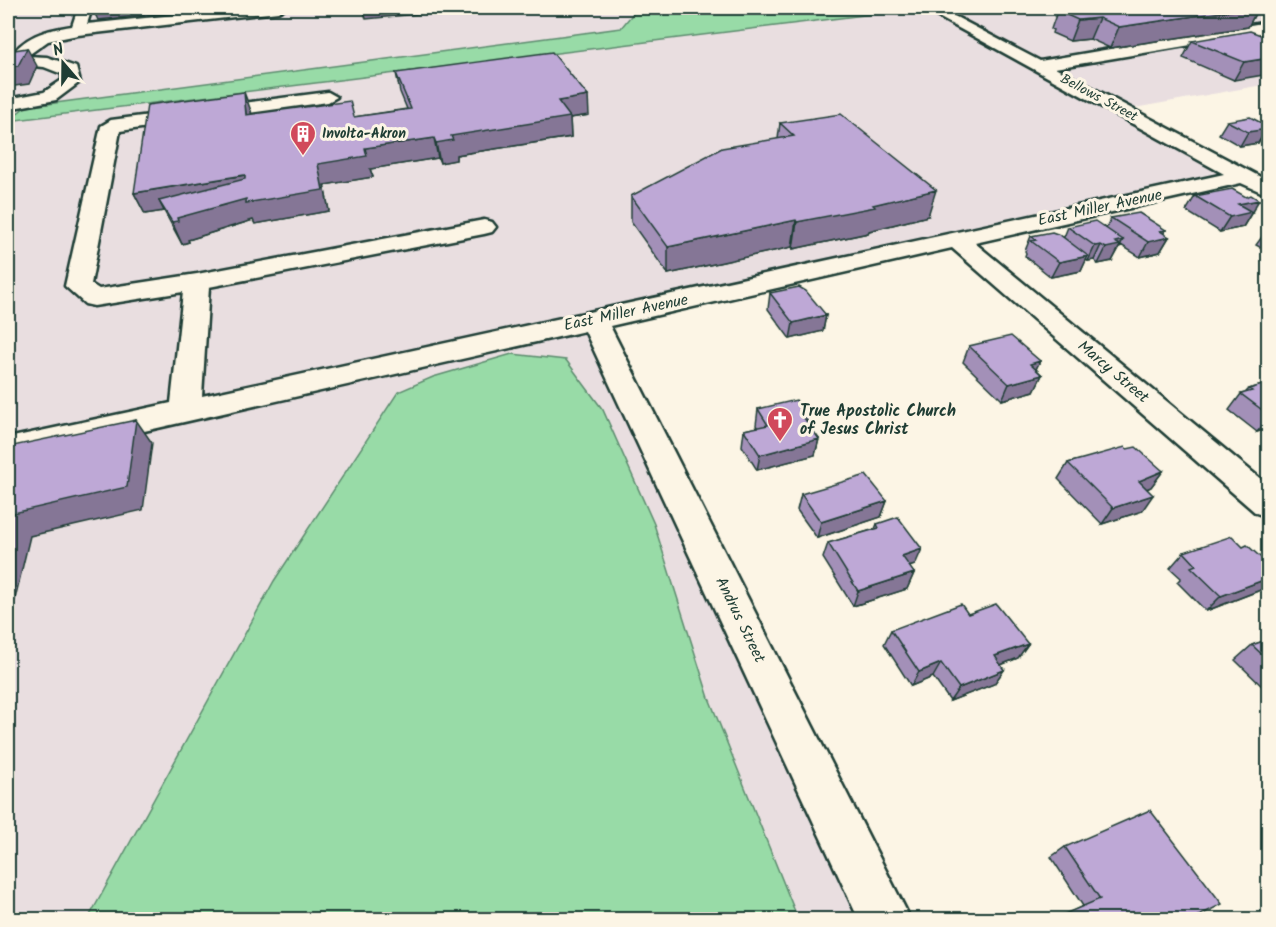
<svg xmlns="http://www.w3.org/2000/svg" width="1276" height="927" viewBox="0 0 1276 927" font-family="Kalam,sans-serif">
<rect width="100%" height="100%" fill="#fcf5e5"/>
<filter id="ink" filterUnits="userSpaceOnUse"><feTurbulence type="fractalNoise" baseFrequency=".0167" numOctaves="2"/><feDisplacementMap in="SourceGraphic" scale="12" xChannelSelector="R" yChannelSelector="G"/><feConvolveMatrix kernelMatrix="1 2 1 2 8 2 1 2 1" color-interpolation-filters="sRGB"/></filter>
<g filter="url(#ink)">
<path fill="#e9dee0" d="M8 8H1268V84L1123 110 1244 176 593 320 886 919H8Z"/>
<path fill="#98dba7" stroke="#5c8c6e" stroke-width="1.5" d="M633 8H900L905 10 8 121 25 107 621 28 635 11Z
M512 354 566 360 603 410 654 524 709 698 798 919H88L274 581 398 392 433 377Z"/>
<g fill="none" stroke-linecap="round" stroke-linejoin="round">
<defs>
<path id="minor" d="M78 8H92L87 24 242 8H285L278 12 78 35 48 41 27 56 47 57 76 67 80 82 56 100 8 109V99L44 92 62 80V74L44 67 10 64 8 60C23 36 45 30 72 26Z
M922 8H939L1040 61 1268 22V32L1055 68 1268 181V195L1241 183 975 243 1268 485V517L1256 513 952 248 610 326 911 920H859L585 331 8 462V438L171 403 183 292 94 306 85 304 65 286 101 126 111 120 328 92 337 97 328 102 120 131 91 284 99 289 197 274 484 220 492 222 496 227 492 232 484 234 209 287 202 396 1224 174Z"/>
</defs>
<use href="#minor" stroke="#1f3d34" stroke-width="5"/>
<use href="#minor" fill="#fcf5e5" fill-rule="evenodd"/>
</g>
<path fill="#a390b8" stroke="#1f3d34" stroke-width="1.5" d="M1051 8H1258L1248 27 1110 48 1090 39 1070 41 1052 33 1053 30 1051 29 1058 9H1056Z
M1269 38 1234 80 1183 58 1192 41Z
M396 73 589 115 570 118 571 137 456 155V160L440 163 438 158 370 169 373 177 324 185 329 211 255 224 253 220 188 240 189 242 182 244 164 211 145 214 134 193 251 111 252 115 354 117 407 109 400 92Z
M1227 121 1266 128 1267 129 1258 143 1240 146 1219 134Z
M780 123 928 216 869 231 868 233 793 249 792 247 668 274 631 222V196L778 139Z
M1195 196 1251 211 1252 212 1243 227 1220 232 1186 211Z
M1111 218 1164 234 1169 237 1160 252 1140 257 1121 245 1112 261 1098 264 1094 260 1088 261 1086 260 1081 271 1051 277 1025 256 1026 253 1025 251 1031 236 1064 237 1068 227 1106 229Z
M1269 229V252L1256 245 1267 230Z
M770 293 826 315 823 331 790 339 768 309Z
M969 346 1040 361 1036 369 1042 375 1034 391 1002 400 963 362Z
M1269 383V429H1267L1257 432 1229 410 1241 394 1245 393 1249 389Z
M758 409 808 417 807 423 819 439 815 455 757 470 742 446 744 430 757 427 756 425Z
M1127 449 1163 471 1151 487 1147 489 1142 511 1102 524 1058 479 1068 463Z
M801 494 887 501 881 517 817 538 797 510Z
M877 524 915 565 909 567 914 573 907 589 853 606 823 558 828 543 875 529Z
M1243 547 1269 565V584L1263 589 1206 611 1177 582 1181 578 1170 568 1184 552Z
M968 614 1028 644 1018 658 1001 665 1004 670 994 684 950 701 933 677 911 686 884 644 891 630Z
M1269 639V692H1268L1235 660 1252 645Z
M1065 847 1191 920H1055L1083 906 1051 857Z"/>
<path fill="#857696" stroke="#1f3d34" stroke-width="1.5" d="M92 8H216L98 20Z
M363 8H480L366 19Z
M1249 8H1258L1248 27 1110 48 1119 27Z
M1099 18 1090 39 1070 41 1078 20Z
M27 48 37 66 29 84 8 87V67Z
M1269 58V74L1234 80 1244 62Z
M244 92 251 111 253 135 246 115Z
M588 96 589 115 570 118 571 137 456 155V160L440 163 436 143 451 136 558 101Z
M1261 126H1267L1265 129H1267L1258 143 1240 146 1248 132Z
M434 138 438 158 370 169 373 177 324 185 329 211 255 224 253 220 188 240 189 242 182 244 172 222 177 218 318 164 365 148Z
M245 175 253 196 159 201 164 211 145 214 134 193Z
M936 190 928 216 869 231 868 233 793 249 797 222Z
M1259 200 1243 227 1220 232 1238 204Z
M796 220 792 247 668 274V247Z
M1166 230 1160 239 1169 237 1160 252 1140 257 1148 242 1160 231Z
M1123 240 1112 261 1098 264 1106 248 1115 242Z
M1101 245 1094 260 1088 261 1095 246Z
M1088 256 1081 271 1051 277 1059 262Z
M826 315 823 331 790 339 793 323Z
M1040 361 1032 377 1030 364Z
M1042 375 1034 391 1002 400 1009 384Z
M1269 418V427L1267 429 1257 432Z
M136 420 152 443 143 510 30 536 8 628V519L9 514Z
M819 439 815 455 757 470 760 455Z
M1163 471 1151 487 1127 497 1139 481Z
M1153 495 1142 511 1102 524 1113 508Z
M887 501 881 517 817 538 821 522Z
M922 549 915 565 895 571 902 556Z
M914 573 907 589 853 606 858 591Z
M1269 578V584L1263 589 1206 611 1221 596Z
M1028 644 1018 658 985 671 995 656Z
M941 663 933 677 911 686 919 672Z
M1004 670 994 684 950 701 959 688Z"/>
<path fill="#bea8d6" stroke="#1f3d34" stroke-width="1.5" d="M1058 8H1249L1119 27 1099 18 1078 20 1060 12 1066 11Z
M1250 31 1269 38V58L1244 62 1192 41Z
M27 48 18 66 8 67V51Z
M552 52 588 96 558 101 570 117 451 136 453 140 436 143 434 138 365 148 367 156 318 164 323 190 246 203V199L177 218 178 221 172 222 159 201 245 179V175L134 193 147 105 244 92 246 115 350 101 354 117 411 109 396 73Z
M841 114 936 190 873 205 875 207 797 222 796 220 668 247 631 196 722 148 794 136 780 123Z
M1250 117 1267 126H1261L1267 129 1248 132 1227 121Z
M1232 189 1246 197 1251 195 1259 200 1238 204 1252 212 1230 217 1195 196Z
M1139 213 1166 230 1160 231 1169 237 1148 242 1111 218Z
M1095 221 1123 240 1115 242 1120 245 1106 248 1101 245 1095 246 1068 227Z
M1052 232 1060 235 1088 256 1059 262 1031 241 1036 240 1031 236Z
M799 287 806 291 826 315 793 323 770 293Z
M1011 336 1040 361 1030 364 1042 375 1009 384 969 346Z
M1269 383V415L1241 394 1252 391 1249 389Z
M796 400 808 417 804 418 819 439 760 455 744 430 768 425 758 409Z
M136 420 127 487 9 514 8 519V447Z
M1125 447 1127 449 1136 447 1163 471 1139 481 1153 495 1113 508 1068 463Z
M866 475 887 501 821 522 801 494Z
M898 517 922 549 902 556 914 573 858 591 828 543 879 528 877 524Z
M1232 536 1243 547 1247 545 1269 565V578L1221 596 1191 567 1196 565 1184 552Z
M961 604 968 614 996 604 1028 644 995 656 1004 670 959 688 941 663 919 672 891 630Z
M1269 639V661L1252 645Z
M1150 810 1222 904 1191 920H1062L1060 916 1100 899 1065 847Z"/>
</g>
<defs>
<symbol id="building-pin" viewBox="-11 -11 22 30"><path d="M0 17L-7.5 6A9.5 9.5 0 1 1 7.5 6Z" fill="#d1495b" stroke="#fcf5e5"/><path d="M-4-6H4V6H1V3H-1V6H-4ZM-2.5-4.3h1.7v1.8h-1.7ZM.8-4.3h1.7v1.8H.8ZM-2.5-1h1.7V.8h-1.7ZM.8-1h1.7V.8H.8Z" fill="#fff"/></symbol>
<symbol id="church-pin" viewBox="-11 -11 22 30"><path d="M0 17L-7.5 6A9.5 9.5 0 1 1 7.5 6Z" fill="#d1495b" stroke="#fcf5e5"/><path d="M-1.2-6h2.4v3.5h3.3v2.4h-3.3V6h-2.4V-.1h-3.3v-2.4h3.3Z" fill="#fff"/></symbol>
</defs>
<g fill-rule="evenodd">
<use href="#building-pin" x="288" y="119" width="30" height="40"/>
<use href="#church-pin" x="765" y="405" width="30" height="40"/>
</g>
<g text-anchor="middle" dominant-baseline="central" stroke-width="6" stroke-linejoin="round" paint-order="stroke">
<g font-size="14" fill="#1f3d34" stroke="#fcf5e5">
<text transform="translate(1099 98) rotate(28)">Bellows Street</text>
</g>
<g font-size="14" font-weight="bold" fill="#1f3d34" stroke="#fcf5e5" text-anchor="start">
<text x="322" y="134">Involta-Akron</text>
</g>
<g font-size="16" fill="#1f3d34" stroke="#fcf5e5">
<text transform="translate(1100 208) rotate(-12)">East Miller Avenue</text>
<text transform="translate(626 313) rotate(-12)">East Miller Avenue</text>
<text transform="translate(1113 372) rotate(40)">Marcy Street</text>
<text transform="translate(740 620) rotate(64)">Andrus Street</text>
</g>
<g font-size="16" font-weight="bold" fill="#1f3d34" stroke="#fcf5e5" text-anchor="start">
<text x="800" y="411">True Apostolic Church<tspan x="800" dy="18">of Jesus Christ</tspan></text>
</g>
</g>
<rect width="1276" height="927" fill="none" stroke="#fcf5e5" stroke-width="30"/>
<rect x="15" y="15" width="1246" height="897" fill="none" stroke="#1f3d34" stroke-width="2" filter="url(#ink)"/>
<g transform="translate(63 63) rotate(340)" stroke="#fcf5e5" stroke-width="4.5" paint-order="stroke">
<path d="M0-4.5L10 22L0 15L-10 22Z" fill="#1f3d34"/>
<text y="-9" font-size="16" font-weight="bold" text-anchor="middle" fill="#1f3d34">N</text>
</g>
</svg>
